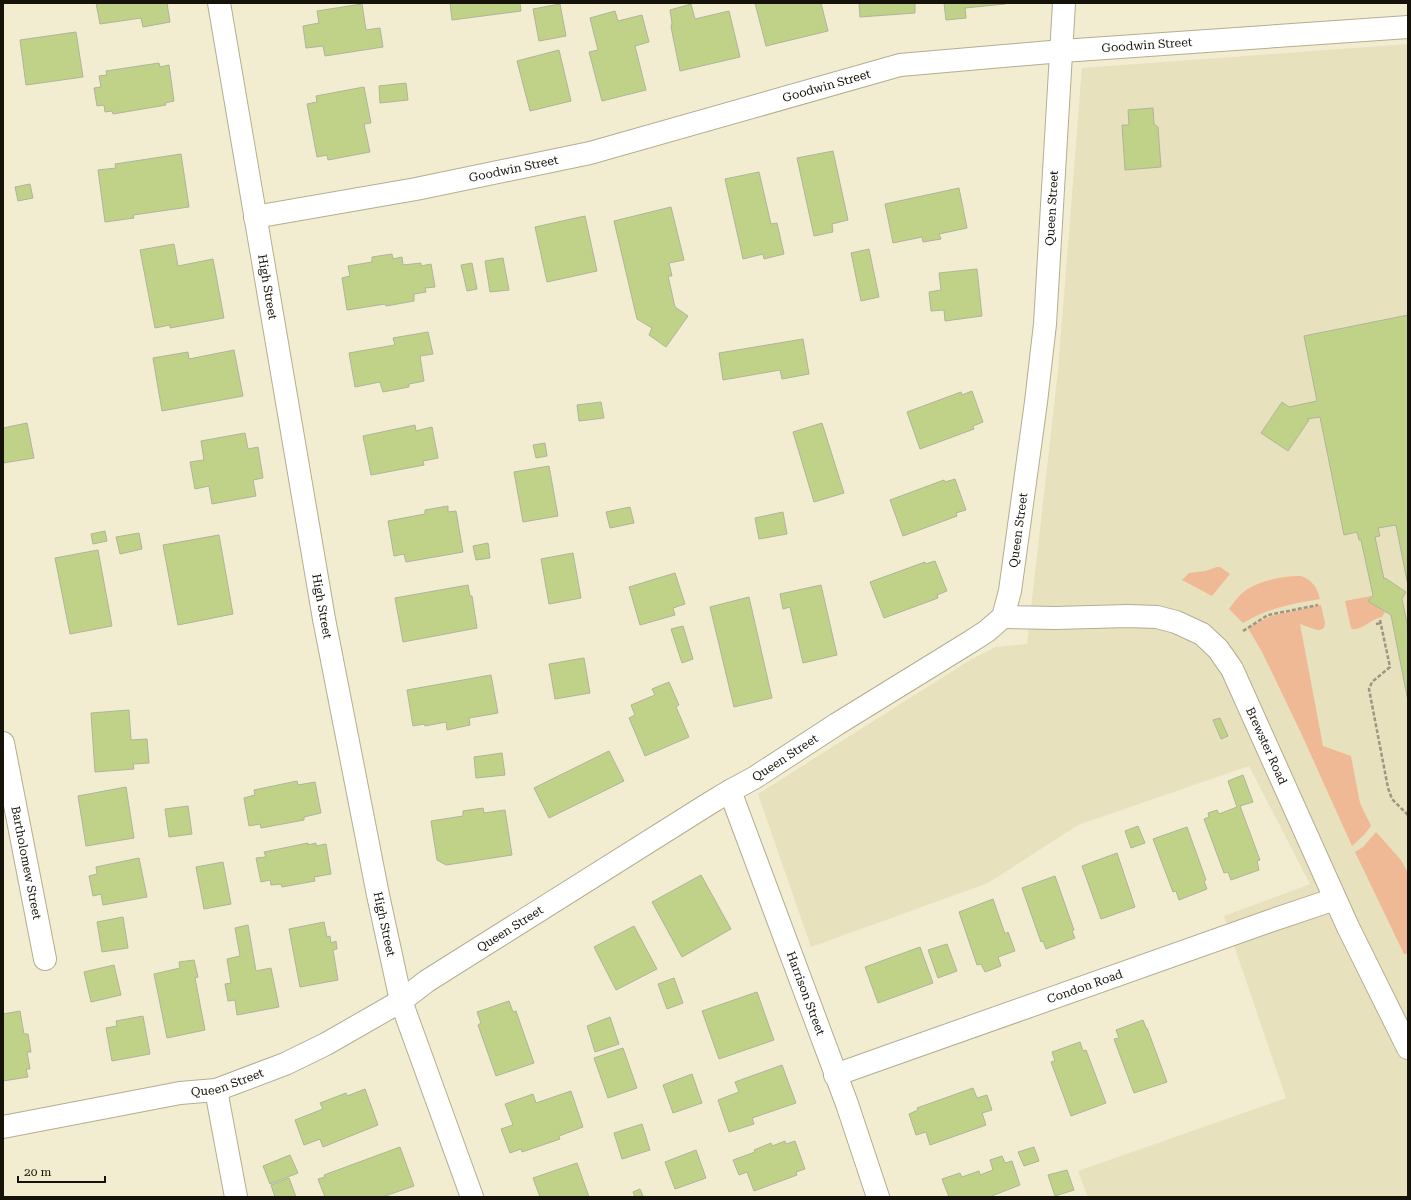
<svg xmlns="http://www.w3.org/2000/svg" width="1411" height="1200" viewBox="0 0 1411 1200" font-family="'Roboto Serif',serif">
<rect width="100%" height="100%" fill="#f2ecd0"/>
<path fill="#e8e1be" d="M1408 44V1197H1088L1078 1171 1286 1098 1224 916 1310 884 1249 766 1078 825 988 883 811 947 758 794 970 660 996 647 1027 644 1058 371 1082 68Z"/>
<path fill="#f0b995" d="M1217 567H1220L1230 574 1212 596 1182 580 1189 573 1205 571Z
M1301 576C1313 580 1317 588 1320 599 1292 604 1268 608 1243 623L1229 609C1234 602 1239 595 1246 590 1259 581 1286 575 1301 576Z
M1371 596 1369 601 1385 612 1382 617C1370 619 1362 631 1352 629L1351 628 1345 601Z
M1321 605 1325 623 1324 628 1320 630H1317L1300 624 1323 746 1351 756 1360 803 1371 826 1364 835 1352 846 1301 733 1262 652 1248 628 1271 616Z
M1376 832 1401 860 1408 873V954H1404L1355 852 1363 847Z"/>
<path fill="#c0d288" stroke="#aeb59b" d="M96 3H167L170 22 143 27 141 18 100 24Z
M450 3H520L521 11 452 20Z
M755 3H821L828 31 766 46Z
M859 3H915V13L860 17Z
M944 3H1007L1005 4 965 8 966 18 946 20Z
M362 4 366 30 380 28 383 47 325 56 323 46 306 48 303 26 319 23 317 11Z
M560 4 566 36 539 41 533 9Z
M691 4 695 19 729 11 740 57 680 71 671 27 672 23 670 10Z
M615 11 618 21 642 15 649 42 635 46 646 90 602 101 589 52 598 50 590 18Z
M76 32 83 77 26 85 20 40Z
M559 50 571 101 530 111 517 61Z
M159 63 160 67 169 65 174 101 165 103 166 105 113 114 112 111 105 112 104 105 97 106 94 88 101 87 99 76 107 75 106 71Z
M406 83 408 100 380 103 379 86Z
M364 87 371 123 364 124 370 152 328 160 327 155 317 157 307 104 317 102 316 96Z
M1153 108 1154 124 1158 127 1161 167 1125 170 1122 125H1129L1128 110Z
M833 151 848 220 832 224 833 232 814 236 797 158Z
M181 154 189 207 133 215 134 218 105 222 98 170 116 168 115 164Z
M759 172 771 224 777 223 784 254 764 259 763 254 743 259 725 179Z
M30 184 33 198 18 201 15 187Z
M959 188 967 228 939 234 941 239 923 242 922 237 893 243 885 204Z
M671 207 684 260 669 263 672 276H668L675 307 688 316 666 347 649 335 652 328 637 319 614 221Z
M585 216 597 271 547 282 535 227Z
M174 244 178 266 213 259 224 318 170 328V325L155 328 140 250Z
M869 249 879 297 861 301 851 253Z
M392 254 393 259 402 257 403 265 421 263V266L431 264 435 287 425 288 426 292 414 294V301L386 306 385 304 347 310 342 278 350 276 348 266 372 262V257Z
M503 258 509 290 490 292 485 261Z
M472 263 477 289 467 291 461 265Z
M977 269 982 316 945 321 944 310 931 311 929 292 941 290 939 273Z
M1408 315V586L1396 525 1378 528 1380 536 1375 537 1384 579 1385 578 1406 592 1402 599 1408 628V701L1391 615 1368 601 1373 595 1361 540H1359L1357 532 1344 535 1320 417 1307 419 1309 420 1288 451 1261 433 1282 402 1289 407 1317 401 1304 336Z
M428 332 433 354 420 356 424 381 409 384V387L383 392 380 382 355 387 349 353 395 345 393 338Z
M803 339 809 374 782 379 780 370 723 380 719 353Z
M234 350 243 396 162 411 153 358 188 352 189 359Z
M972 391 983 422 973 426 974 429 920 449 907 412 961 392 962 395Z
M601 402 604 418 579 421 577 405Z
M27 423 34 458 3 463V428Z
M822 423 844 493 814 502 793 432Z
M415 425 416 431 432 427 438 458 423 461 424 465 371 475 363 436Z
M245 433 248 449 258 447 263 478 253 480 256 496 212 504 209 486 195 489 190 462 204 460 201 441Z
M545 443 547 456 536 458 533 445Z
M549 466 558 516 523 522 514 472Z
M955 479 966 510 956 513 957 516 903 536 890 500 944 480 945 482Z
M448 506V512L456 511 463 552 406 562 404 554 394 556 388 521 425 514V510Z
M630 507 634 523 610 528 606 512Z
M783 512 787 534 759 539 755 518Z
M105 531 107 541 93 544 91 534Z
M139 533 142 549 120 554 116 537Z
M219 535 233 614 178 625 163 545Z
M488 543 490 558 476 560 473 546Z
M98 550 112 626 70 634 55 558Z
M573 553 581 598 549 604 541 559Z
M935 561 947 591 937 595 938 598 884 618 870 582 925 562V564Z
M675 573 685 604 673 608 675 615 640 625 629 587Z
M468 585 470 596H472L477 628 403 642 395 598Z
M821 585 837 655 803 663 790 607 783 609 780 594Z
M749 597 772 698 734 707 710 607Z
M683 626 693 659 682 663 671 629Z
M584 658 590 693 555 699 549 664Z
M491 675 498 713 469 718 470 725 447 730 446 722 425 726 424 724 413 726 407 690Z
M669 682 679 705 676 707 689 737 645 756 629 718 635 715 631 705 655 695 652 689Z
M129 710 131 740 147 739 149 763 133 764 134 769 95 772 91 713Z
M1220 718 1228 736 1221 739 1213 720Z
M609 751 624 781 549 818 534 788Z
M502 753 505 775 476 778 474 757Z
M1243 775 1253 802 1240 806 1260 860 1257 861 1259 870 1231 880 1228 872 1224 873 1204 819 1209 817 1208 813 1217 810 1219 814 1237 807 1228 781Z
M297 781 298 785 315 782 321 813 304 817V820L261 828 260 824 249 826 244 798 255 795 254 790Z
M126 787 134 838 86 846 78 796Z
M188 806 192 834 169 837 165 809Z
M483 808 484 813 505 810 512 855 446 865 437 860 431 821 463 816V811Z
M1138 826 1145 843 1131 848 1125 831Z
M1187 827 1206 880 1204 881 1207 889 1179 900 1176 891 1173 892 1153 839Z
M308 843V845L316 843V846L326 844 331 874 314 877 315 881 282 887 281 884 271 885 270 880 261 882 256 858 266 857 264 852Z
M1117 853 1135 907 1101 919 1082 866Z
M139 858 147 897 103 905 101 894 93 896 89 876 97 874 96 867Z
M223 862 231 904 204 909 196 867Z
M701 875 731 929 682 957 652 902Z
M1055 876 1074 930 1072 931 1075 938 1046 949 1043 941 1041 942 1022 888Z
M993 899 1005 934 1008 932 1015 951 998 957 1001 966 985 972 981 964 977 965 959 912Z
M123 917 128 948 102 952 97 922Z
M324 922 327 937 330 936 331 943 336 941 337 949 333 950 338 980 300 987 289 929Z
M248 925 256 971 271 968 279 1007 237 1015 235 1000 228 1001 225 984 231 983 227 959 240 956 235 928Z
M634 926 657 969 616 990 594 947Z
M947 944 957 971 938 978 928 950Z
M920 947 933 983 878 1003 865 967Z
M194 960 198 977 195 978 205 1030 167 1038 154 974 180 968 179 962Z
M114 965 121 995 91 1002 84 972Z
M674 978 683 1003 667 1009 658 984Z
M757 992 774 1040 719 1059 702 1011Z
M509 1001 513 1012 516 1011 534 1063 496 1076 478 1025 481 1023 477 1012Z
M20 1011 24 1034H28L31 1052H27L30 1069H26L28 1077 3 1081V1014Z
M143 1016 150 1054 112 1061 106 1028 117 1026 116 1021Z
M610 1017 619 1044 595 1052 587 1026Z
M1143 1020 1146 1028H1147L1167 1082 1134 1093 1114 1039 1119 1038 1116 1030Z
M1080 1042 1083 1051 1086 1050 1106 1103 1071 1116 1051 1062 1055 1061 1052 1052Z
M623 1048 637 1088 608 1098 594 1058Z
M782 1065 796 1103 752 1118 754 1124 729 1132 718 1100 739 1092 735 1082Z
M692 1074 702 1103 673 1113 663 1085Z
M973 1088 977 1098 987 1095 992 1110 982 1113 986 1125 930 1145 926 1132 916 1135 909 1114 918 1110 917 1108Z
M365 1089 378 1125 323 1147 320 1139 304 1145 295 1120 323 1109 320 1103 346 1093 347 1096Z
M571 1091 583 1127 559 1136 560 1139 522 1152 521 1149 510 1153 501 1129 513 1125 505 1104 533 1094 536 1103Z
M642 1124 650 1150 622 1159 614 1133Z
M785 1141 786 1144 795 1141 805 1169 796 1172 797 1175 754 1191 747 1172 739 1175 733 1160 755 1152 754 1150 771 1143 772 1146Z
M400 1147 414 1186 382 1197H325L318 1179 325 1177 324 1175Z
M1034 1147 1039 1161 1024 1166 1018 1152Z
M696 1150 706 1178 675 1189 665 1162Z
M290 1155 298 1173 270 1184 263 1166Z
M1002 1156 1005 1163 1012 1161 1020 1185 989 1197H949L942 1179 960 1173 962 1177 979 1171 980 1175 993 1170 990 1160Z
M577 1163 589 1197H540L533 1178Z
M1067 1170 1074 1190 1055 1196 1048 1175Z
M289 1178 296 1197H275L271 1185Z
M640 1189 643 1196 635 1197 633 1192Z"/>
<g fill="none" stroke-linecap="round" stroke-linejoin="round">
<defs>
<g id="minor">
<path id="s1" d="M219 3 324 619 378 895 401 1001 472 1197"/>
<path id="s2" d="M255 217 416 189 590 153 900 65 1062 51 1408 27"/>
<path id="s3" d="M1003 617 1055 618 1128 616 1157 617 1176 622 1202 634 1218 649 1232 669 1348 927 1408 1048"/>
<path id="s4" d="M3 743 45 959"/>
<path id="s5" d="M730 791 847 1104 878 1197"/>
<path id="s6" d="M835 1075 1267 922 1335 899"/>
<path d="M216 1090 236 1197"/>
<path id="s7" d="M3 1127 180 1093 216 1090 285 1064 326 1044 401 1001 427 981 710 803 730 791 754 778 837 724 970 642 987 631 1003 617 1010 591 1036 402 1045 324 1064 3"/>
</g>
</defs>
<use href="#minor" stroke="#b3ae93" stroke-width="24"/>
<path stroke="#9c9782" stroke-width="2.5" stroke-dasharray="4 2" stroke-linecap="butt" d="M1380 620 1390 667 1372 682 1369 689 1388 788 1392 799 1408 815
M1376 624 1381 623
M1243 631 1268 615 1318 605"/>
<use href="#minor" stroke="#fff" stroke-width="22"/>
</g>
<g text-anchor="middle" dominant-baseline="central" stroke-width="3" stroke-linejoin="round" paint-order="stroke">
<g font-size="12" fill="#151309" stroke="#f2ecd0">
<text stroke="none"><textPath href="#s2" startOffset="911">Goodwin Street</textPath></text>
<text stroke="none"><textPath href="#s2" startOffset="587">Goodwin Street</textPath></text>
<text stroke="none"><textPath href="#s2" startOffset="263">Goodwin Street</textPath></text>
<text stroke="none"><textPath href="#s7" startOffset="1549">Queen Street</textPath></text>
<text stroke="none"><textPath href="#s1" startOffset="288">High Street</textPath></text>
<text stroke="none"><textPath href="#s7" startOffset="1225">Queen Street</textPath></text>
<text stroke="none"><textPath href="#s1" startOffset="612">High Street</textPath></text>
<text stroke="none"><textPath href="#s3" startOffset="333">Brewster Road</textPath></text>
<text stroke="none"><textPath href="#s7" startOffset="877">Queen Street</textPath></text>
<text stroke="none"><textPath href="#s4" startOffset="122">Bartholomew Street</textPath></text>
<text stroke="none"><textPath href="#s1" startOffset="936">High Street</textPath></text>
<text stroke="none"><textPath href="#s7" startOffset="553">Queen Street</textPath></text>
<text stroke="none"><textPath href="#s6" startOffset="265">Condon Road</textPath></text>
<text stroke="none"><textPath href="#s5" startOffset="216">Harrison Street</textPath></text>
<text stroke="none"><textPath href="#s7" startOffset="229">Queen Street</textPath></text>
</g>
</g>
<rect width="1411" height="1200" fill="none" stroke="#151309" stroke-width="8"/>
<path d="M18 1176v6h87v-6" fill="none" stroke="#151309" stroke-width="2"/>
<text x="24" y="1176" font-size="12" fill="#151309" stroke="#f2ecd0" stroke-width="3" paint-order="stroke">20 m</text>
</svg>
